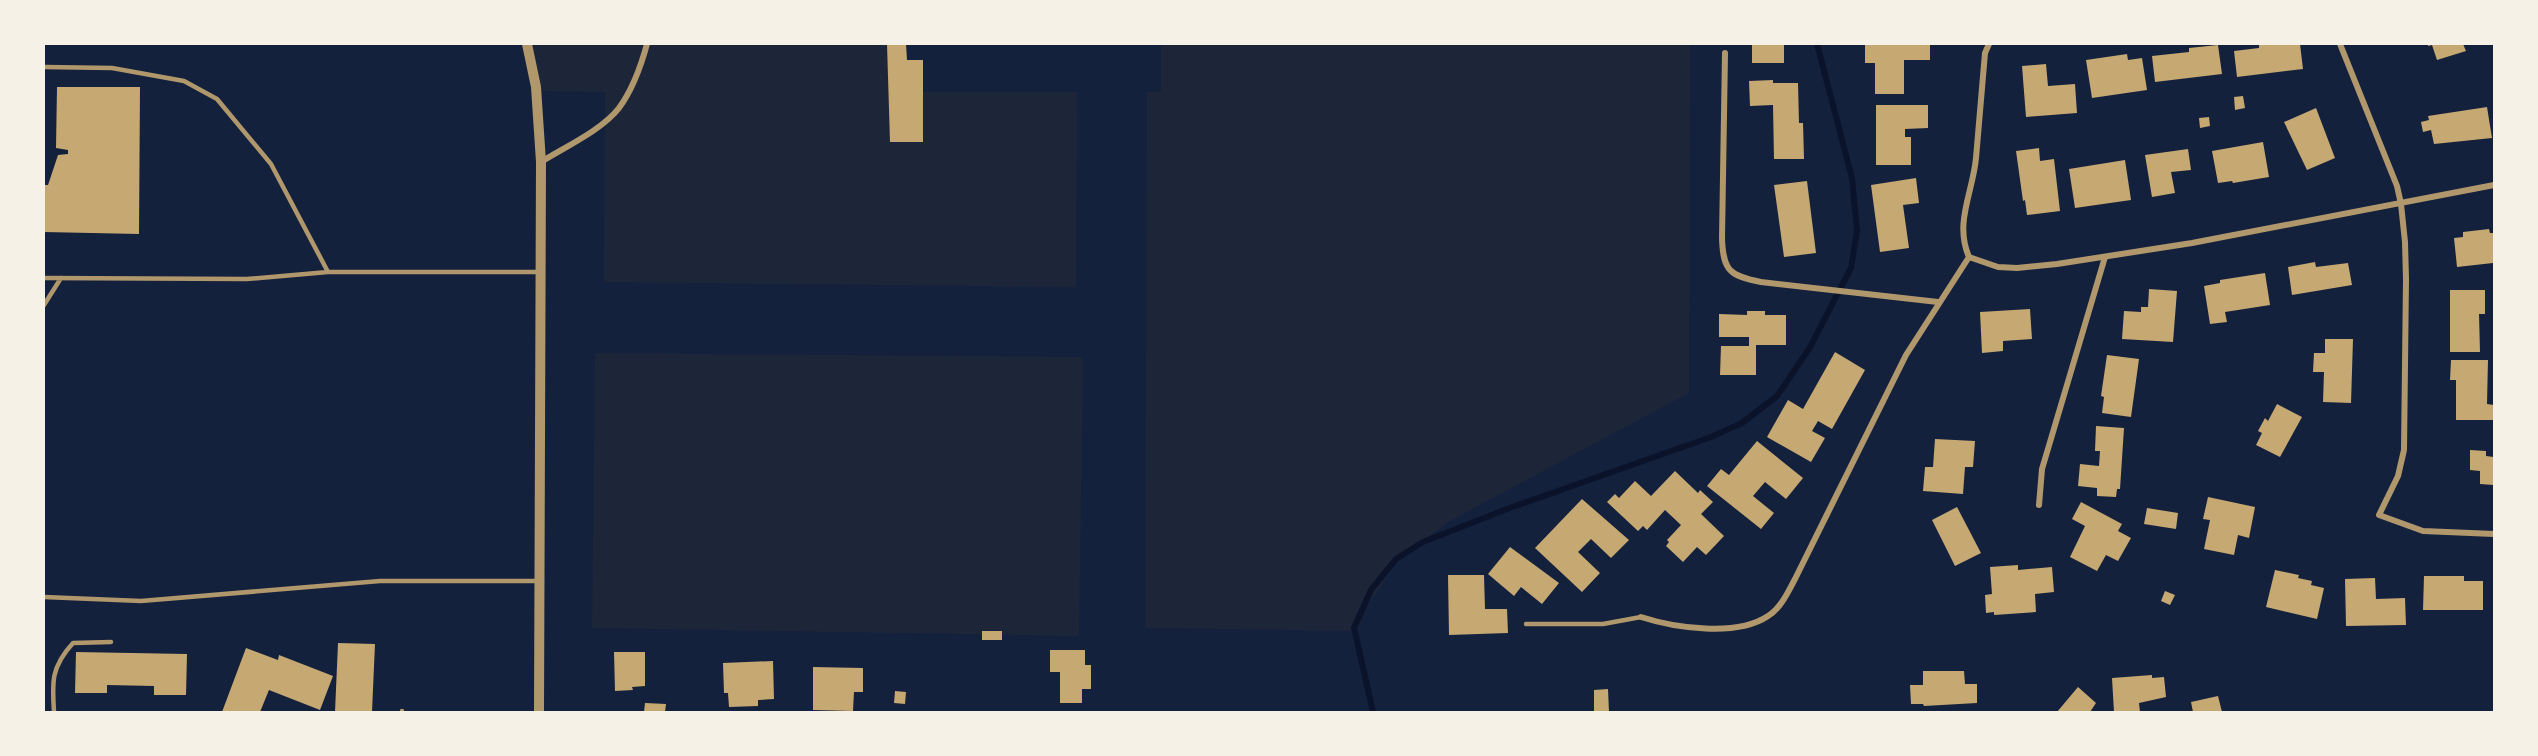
<svg xmlns="http://www.w3.org/2000/svg" width="2538" height="756" viewBox="0 0 2538 756" font-family="Signika,sans-serif">
<rect width="100%" height="100%" fill="#14213d"/>
<path fill="#1d2539" d="M533 44H898V92H1077L1076 287 604 282 605 92 535 91Z
M1161 44H1690L1689 393 1450 521 1400 557 1364 611 1357 631 1145 628 1147 92H1161Z
M595 353 1083 357 1079 636 592 628Z"/>
<g fill="none" stroke-linecap="round" stroke-linejoin="round">
<path stroke="#0b132b" stroke-width="6" d="M1373 712 1354 628 1371 590 1396 559 1423 542 1507 509 1711 437 1742 423 1777 396 1809 349 1851 268 1857 231 1852 178 1817 44"/>
</g>
<path fill="#c6a872" d="M887 44H906L907 60H923V142H890Z
M1752 44H1784V63H1752Z
M1865 44H1930V60H1904V94H1875V63H1865Z
M2259 44H2282V45L2300 44 2303 69 2237 77 2234 51 2259 48Z
M2428 44H2463L2466 51 2437 60 2432 45 2428 46Z
M2218 45 2222 74 2155 82 2152 56 2189 52V48Z
M2127 54 2128 60 2142 58 2147 90 2092 98 2086 60Z
M2046 64 2048 86 2075 84 2077 113 2026 117 2022 66Z
M1773 80V83H1798L1799 123H1803L1804 159H1774L1773 105 1750 106 1749 81Z
M57 87H140L139 234 44 232V185H48L58 155 68 154V150L56 148Z
M2243 96 2245 108 2235 110 2234 97Z
M1876 105H1928V128L1905 129V137H1911V165H1876Z
M2487 107 2492 138 2434 144 2431 130 2423 132 2421 122 2429 120 2428 116Z
M2316 108 2335 158 2307 170 2284 122Z
M2209 117 2210 126 2200 128 2199 118Z
M2263 142 2269 177 2233 183 2232 181 2218 183 2212 151Z
M2039 148 2040 161 2054 159 2060 211 2027 215 2025 200 2023 201 2016 151Z
M2188 149 2191 170 2171 172 2175 193 2152 197 2145 155Z
M2125 160 2131 200 2075 208 2069 169Z
M1916 178 1919 203 1903 205 1909 248 1880 252 1871 185Z
M1807 181 1816 253 1784 257 1774 185Z
M2489 229 2490 233H2494L2493 263 2457 267 2454 238 2463 237V232Z
M2315 262 2316 267 2348 263 2352 285 2292 295 2288 267Z
M2265 273 2270 305 2225 312 2227 322 2210 324 2204 286 2220 283V280Z
M2149 289 2177 291 2173 342 2122 339 2124 311 2141 312V307H2148Z
M2450 290H2485V314H2479L2480 352H2450Z
M2030 309 2032 339 2003 341V351L1982 353 1980 312Z
M1747 311H1765V315H1786V345H1756V375H1720L1721 346H1749V337H1719V314L1747 315Z
M2325 339H2353L2351 403 2323 402 2324 372H2313L2314 353H2325Z
M1835 352 1865 370 1832 429 1818 421 1812 431 1825 438 1811 462 1767 437 1788 400 1803 409Z
M2107 355 2139 359 2131 417 2102 413 2104 397 2101 396Z
M2451 360H2488L2487 404 2494 405V420H2456V380H2450Z
M2277 404 2302 417 2280 457 2256 445 2262 433 2258 431 2265 418 2268 421Z
M2096 426 2124 428 2120 489H2117L2116 497 2097 496V488L2078 486 2080 464 2099 466 2100 451H2095Z
M1935 439 1975 441 1973 467H1965L1963 494 1923 491 1925 467H1933Z
M1757 441 1803 478 1786 499 1765 482 1753 496 1774 513 1761 529 1707 486 1721 469 1729 475Z
M2470 450 2486 451V456L2494 457V485L2480 484V471L2470 470Z
M1675 471 1698 493 1700 490 1713 502 1701 514 1724 536 1706 555 1697 547 1683 562 1666 546 1669 542 1667 540 1681 525 1665 510 1647 530 1643 526 1638 531 1607 502 1615 494 1619 498 1635 481 1651 496Z
M2208 497 2255 507 2249 538 2238 535 2234 555 2204 549 2210 520 2203 519Z
M1582 499 1629 540 1611 558 1591 539 1578 552 1600 573 1582 592 1535 548Z
M2081 502 2122 524 2118 531 2131 538 2118 561 2106 555 2097 571 2070 557 2085 526 2072 519Z
M1957 507 1981 553 1955 566 1932 520Z
M2147 508 2178 513 2176 529 2144 524Z
M1510 547 1559 583 1542 604 1521 587 1514 596 1488 574Z
M2018 565V570L2052 567 2054 592 2035 594 2036 612 1994 615V612L1986 613 1985 595 1992 594 1990 567Z
M2275 570 2299 575 2298 578 2312 581 2311 585 2324 588 2317 619 2266 607Z
M1448 575H1484L1485 609H1507L1508 633 1449 635Z
M2424 576H2464V581H2483V610H2423Z
M2375 578 2376 599 2405 598 2406 625 2346 626 2345 579Z
M2165 591 2175 595 2170 605 2161 601Z
M982 631H1002V640H982Z
M338 643 375 644 372 712H335Z
M246 648 278 660 279 655 333 676 320 710 269 690 260 712H222Z
M1050 650H1085V665H1091V689H1082V703H1060V672H1050Z
M76 652 187 654 186 695H154V686L107 685V693H75Z
M614 652H645V686L632 687 633 690 615 691Z
M773 661 774 699 758 700V706L729 707 728 693H724L723 663Z
M813 667 863 668V692H854L853 711 813 710Z
M1923 671H1964L1965 684H1977V703L1924 706 1923 704H1911L1910 685H1923Z
M2152 675V678L2164 677 2166 697 2139 703 2140 712H2114L2112 678Z
M2078 687 2096 703 2090 712H2057Z
M1608 689 1609 712H1594V690Z
M895 691 906 692 905 704 894 703Z
M2218 696 2222 712H2193L2191 702Z
M645 703 666 704 665 712H644Z"/>
<g fill="none" stroke-linecap="round" stroke-linejoin="round">
<path stroke="#b1986c" stroke-width="4.5" d="M44 67 112 68 184 81 217 99 271 164 328 272
M44 278 247 279 328 272H540
M44 305 61 278
M44 597 141 601 380 581H538
M1526 624H1603L1641 617
M402 711V712
M54 712C52 682 51 667 73 643L111 642"/>
<path stroke="#b1986c" stroke-width="6" d="M2340 44 2397 186 2401 204 2405 242 2406 279 2404 450 2398 476 2379 515 2423 531 2494 534
M1725 53 1722 238C1723 271 1730 276 1761 282L1938 302
M541 162C565 147 602 130 619 108 633 89 641 66 647 44
M1969 257 1998 267 2017 268 2057 264 2192 243 2494 185
M1969 257C1954 223 1973 192 1976 158 1979 123 1982 88 1985 53L1989 44
M2039 505 2042 469 2105 257
M1641 617C1675 628 1737 637 1768 616 1781 608 1788 592 1795 579L1906 355 1969 257"/>
<path stroke="#b1986c" stroke-width="10" d="M527 44 536 87 541 162 539 712"/>
</g>
<rect width="2538" height="756" fill="none" stroke="#f6f1e7" stroke-width="90"/>
</svg>
